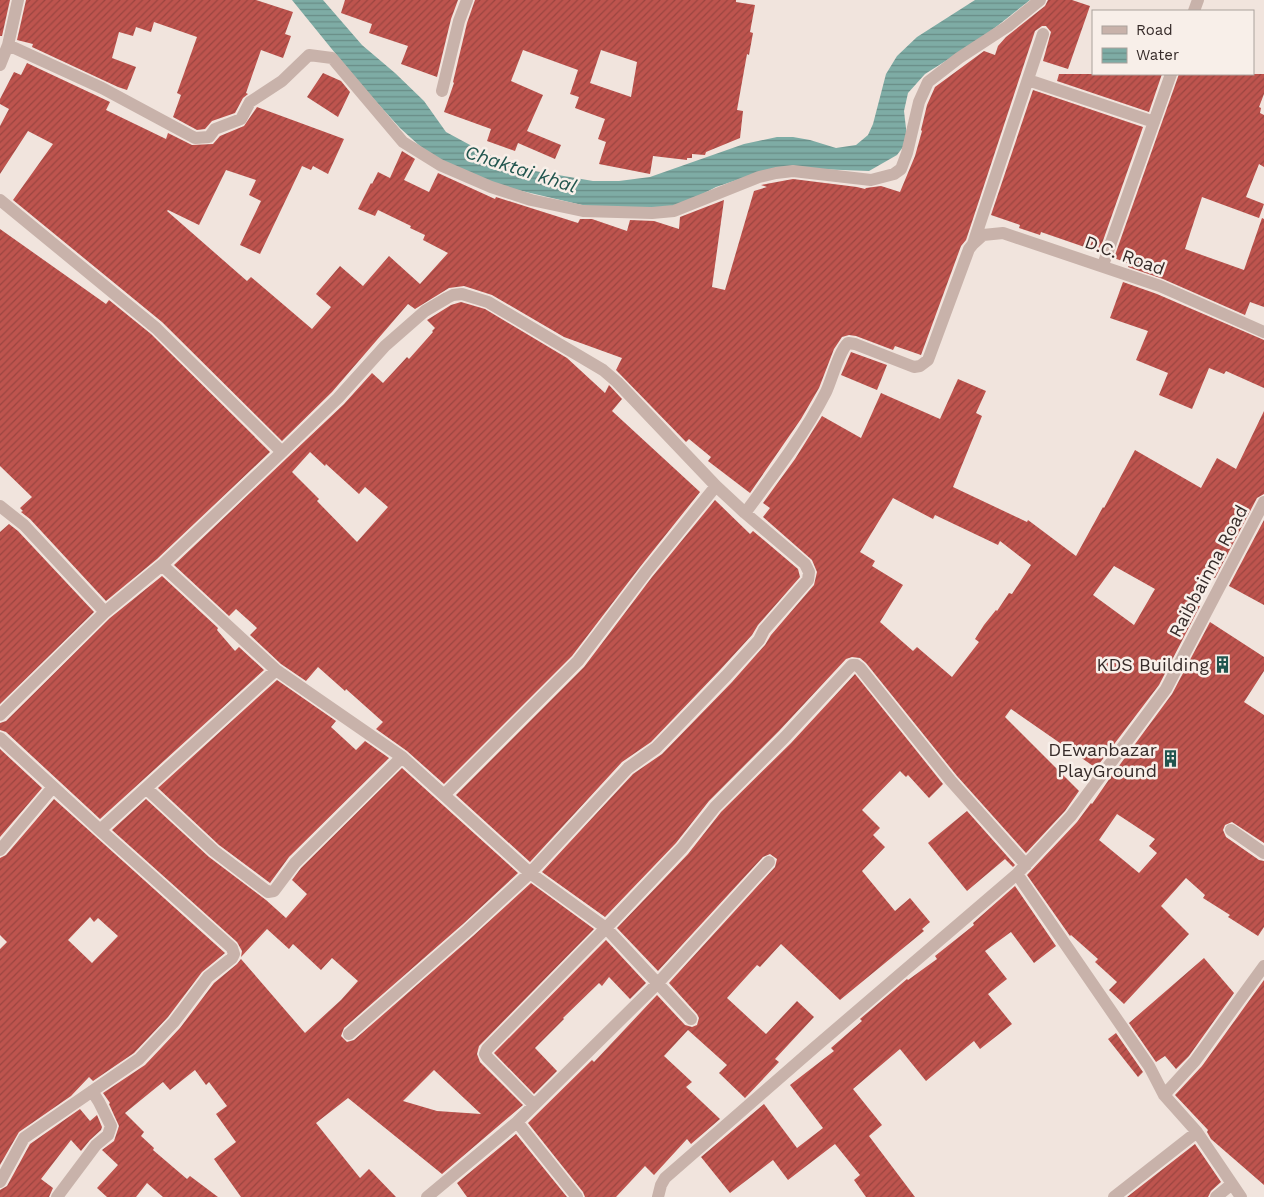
<svg xmlns="http://www.w3.org/2000/svg" width="1264" height="1197" viewBox="0 0 1264 1197" font-family="'Work Sans',sans-serif">
<defs>
<pattern id="water-rules" width="6" height="5" patternUnits="userSpaceOnUse" patternTransform="scale(1.25)"><rect width="6" height="5" fill="#7eaca5"/><path d="M0 2.5h6" fill="none" stroke="#688c86"/></pattern>
<pattern id="building-hatch" width="6" height="6" patternUnits="userSpaceOnUse" patternTransform="scale(1.25)"><rect width="6" height="6" fill="#be544e"/><path d="M-1 1l2-2M0 6l6-6M5 7l2-2" fill="none" stroke="#9b4641"/></pattern>
</defs>
<rect width="100%" height="100%" fill="#f1e4dd"/>
<path fill="url(#water-rules)" d="M292 0H323L362 45 395 73 424 101 446 132 483 152 523 169 593 181H619L650 177 744 144 777 137H793L810 140 836 148 856 145 868 135 873 124 886 74 897 56 917 37 975 0H1030L982 38 925 74 908 93 904 111 907 137 903 147 897 155 869 171 791 168 758 173 716 187 691 200 676 206 648 209H599L496 185 432 157 400 128 361 85Z"/>
<path fill="url(#building-hatch)" fill-rule="evenodd" d="M0 0H10L2 36H0Z
M26 0H256L293 12 285 34 291 36 283 58 261 50 246 93 248 94 243 98 235 113 212 121 205 129 197 130 173 117 181 95 177 93 197 37 154 22 151 32 136 27 133 36 119 32 112 58 136 67 127 90 118 87 32 47 33 44 17 40Z
M345 0H458L451 19 437 77 401 64 408 46 369 33 372 24 341 13Z
M475 0H736V2L755 5 750 32 753 33 749 55 747 54 737 110 743 111 740 138 706 152 705 155 692 154V158H687V160L653 156 650 174 599 164 606 142 598 139 605 119 575 108 579 97 570 94 578 70 523 50 511 81 543 95 527 131 561 145 555 159 518 143 515 151 487 141 491 129 444 112 454 83 453 82 467 23ZM601 50 637 62 631 97 590 83Z
M1048 0H1072L1090 6 1068 69 1043 61 1051 32 1046 26H1042L1035 31 966 240 961 246 921 355 895 346 893 350 856 336 849 335 842 337 834 349 819 388 801 419 750 493 708 461 711 457 689 439 686 442 616 370 622 358 564 337 492 295 464 286 449 288 415 309 408 304 332 392 282 441 162 322 13 200 53 144 28 131 0 174V126L9 109 0 104V99L14 72 21 75 27 63 110 102 106 110 166 139 168 133 192 145 213 144 220 136 244 126 257 107 344 139 328 174 313 166 311 170 302 166 260 254 240 245 261 201 249 195 256 180 226 170 199 225 168 210 167 211 247 281 251 277 312 329 331 307 316 294 340 266 363 286 389 256 420 284 448 253 423 240 425 235 410 228 411 226 378 210 375 216 358 209 371 183 372 184 378 172 390 178 402 151 415 159 404 180 429 192 438 173 495 199 496 197 578 223 580 219H592L627 231 630 220 654 221 679 229 680 217 724 200 712 287 725 290 754 191 767 187 761 185 793 179 857 187 865 189 866 188 881 186 900 192 915 156 922 131 921 130 927 105 935 87 984 51 995 55 998 46 1006 37 1045 6Z
M323 73 341 81 350 92 338 117 307 97Z
M1059 74H1162L1149 112 1057 81Z
M1179 74H1264V94L1259 107 1261 108 1260 113 1264 115V167L1259 164 1246 197 1264 204 1259 218 1202 197 1185 249 1244 270 1262 218 1264 219V307L1250 302 1245 315 1163 279 1128 267 1130 264 1114 258Z
M1033 90 1143 127 1099 252 1041 232 1040 235 1019 228 1020 225 991 215Z
M0 229 106 304 109 300 151 334 270 452 157 559 106 601 30 519 21 512 23 511 20 508 32 497 0 466Z
M1123 282 1157 294 1264 340V388L1226 371 1224 374 1209 368 1192 409 1159 395 1168 373 1136 360 1148 331 1110 318Z
M461 302 485 309 567 358 605 393 609 385 622 399 612 411 700 492 640 567 572 656 444 784 407 751 376 729 383 722 346 689 345 691 318 667 306 681 281 664 250 635 257 628 236 609 229 616 174 565 344 404 372 373 383 383 407 357 409 359 433 332 432 331 435 328 427 320 451 305ZM310 452 325 466 326 464 359 494 365 487 388 507 357 542 317 501 319 499 292 472Z
M851 352 887 365 877 390 841 375Z
M958 379 986 391 976 413 982 416 953 487 1027 522 1028 520 1076 556 1103 507 1104 508 1135 450 1201 488 1217 458 1236 469 1264 411V494L1257 498 1215 578 1210 575 1196 604 1200 606 1159 685 1096 768 1011 709 1005 717 1079 791 1065 811 1026 853 957 776 866 663 860 658 852 657 846 659 779 731 709 801 676 843 605 917 542 872 633 774 662 754 732 682 765 645 771 635 814 585 817 572 812 560 763 517 770 508 763 503 795 459 822 416 861 438 881 393 940 419ZM893 498 933 519 935 515 998 545 1000 541 1031 565 1012 594 1009 593 997 611 996 610 984 625 975 639 979 642 952 677 917 647 913 651 880 622 903 585 872 566 875 561 860 552ZM1114 566 1155 589 1134 625 1093 595Z
M715 500 750 534 753 531 798 569 800 577 758 625 752 635 720 670 651 742 622 762 530 862 456 795 584 667 652 577Z
M1264 520V605L1229 586Z
M9 524 18 531 94 612 0 704V532Z
M162 576 218 628 217 630 235 651 239 647 264 670 100 819 6 732 0 730V723L6 721 110 618Z
M1210 622 1264 657V671L1244 702 1264 715V843L1232 822 1225 825 1223 830 1226 837 1259 860 1264 861V927L1258 936 1228 917 1230 915 1203 898 1205 895 1186 878 1161 906 1189 934 1124 1004 1109 990 1117 982 1095 962 1098 959 1071 935 1070 936 1027 875 1077 822 1091 803 1092 804 1110 778 1172 694ZM1117 814 1155 839 1149 846 1157 853 1139 873 1099 840Z
M855 674 943 784 929 798 908 775 906 777 900 771 862 810 880 828 873 835 885 847 862 871 895 911 910 898 930 922 922 929 924 931 840 1000 781 944 760 967 757 965 727 998 766 1034 797 1001 814 1017 775 1059 779 1062 745 1098 719 1073 727 1065 688 1030 664 1056 692 1082 686 1087 720 1119 691 1144 687 1139 654 1175 645 1166 616 1197H585L583 1192 528 1123 592 1060 594 1062 657 995 685 1025 692 1027 697 1025 699 1018 697 1014 669 983 775 867 777 859 770 854 763 857 658 971 617 928 688 854 721 812 791 743Z
M277 680 336 721 331 727 356 750 365 741 389 758 289 857 270 883 219 845 158 788Z
M0 749 42 788 0 837Z
M402 768 518 873 463 924 344 1028 341 1036 347 1042 354 1040 473 936 531 883 594 929 479 1046 477 1054 480 1062 523 1105 442 1174 348 1098 316 1123 360 1178 369 1169 396 1197H241L214 1159 236 1142 216 1114 227 1106 209 1082 206 1085 195 1070 170 1090 163 1082 125 1113 144 1132 141 1136 154 1148 153 1150 187 1179 190 1176 218 1197H163L147 1183 136 1197H107L97 1188 118 1165 102 1150 114 1141 119 1126 109 1104 110 1103 103 1093 145 1065 180 1028 214 983 237 964 241 959 305 1033 341 1000 358 981 332 958 321 970 293 944 289 949 267 929 241 957 242 951 237 942 112 830 146 799 209 857 266 900 286 918 307 894 292 880 301 868ZM434 1070 481 1114 437 1111 403 1101Z
M54 799 225 953 202 972 168 1017 134 1053 93 1081 89 1077 71 1096 19 1132 0 1165V949L7 942 0 935V858L6 855ZM90 917 94 922 98 918 118 936 92 963 68 940Z
M967 811 1015 865 1013 867 1005 859 967 891 928 843Z
M1015 886 1056 946 1034 963 1011 932 985 951 1007 979 988 994 1012 1024 980 1049 974 1041 926 1081 900 1049 853 1089 882 1125 869 1136 915 1197H866L854 1180 860 1175 835 1144 788 1180 773 1160 730 1193 701 1157 764 1104 797 1148 823 1128 790 1085 834 1051 831 1048 862 1021 860 1019 907 979 908 980 937 959 935 956 974 925 973 923Z
M606 940 646 983 630 999 609 977 602 986 599 983 563 1018 564 1019 535 1048 557 1071 534 1094 494 1053Z
M1204 958 1234 993 1189 1056 1176 1069 1165 1056 1156 1062 1129 1023Z
M1264 980V1185L1211 1139 1207 1132 1208 1130 1175 1095 1202 1066Z
M1116 1033 1143 1072 1138 1077 1108 1039Z
M80 1109 90 1121 97 1115 102 1127 101 1130 90 1140 81 1151 71 1140 41 1179 53 1188 49 1197H0V1190L7 1186 30 1144Z
M516 1134 567 1197H467L457 1183Z
M1195 1144 1221 1182 1211 1191 1208 1197H1127Z"/>
<g fill="none" stroke-linecap="round" stroke-linejoin="round">
<path stroke="#c8b2aa" stroke-width="12" d="M1194 11 1198 0
M8 45 102 88 195 138 209 137 215 129 241 119 250 102 282 81 309 55 332 58 403 142 440 165 491 187 531 200 583 211 652 213 674 211 759 177 776 173 793 171 871 180 894 174 901 169 907 153 919 102 928 82 959 58 1008 26 1040 0
M0 65 8 45 18 0
M1028 80 1154 122
M442 91 459 21 467 0
M0 200 156 328 282 452
M973 244 983 235 1003 233 1160 286 1264 332
M1103 265 1171 74
M0 506 24 525 105 612
M745 513C774 474 804 435 826 392 832 379 839 351 848 343L855 344 914 367 920 366 928 360 969 249 973 244 1043 34
M162 565 276 670
M0 715 105 612 162 565 282 452 338 398 385 346 425 311 447 298 453 295 462 294 488 302 603 370 617 382 716 486 745 513 805 564 809 572 808 580 764 630 759 640 726 676 656 748 628 768 530 873 468 930 349 1034
M0 738 100 830 276 670 402 757 530 873 606 928 691 1019
M147 789 214 851 268 892 274 891 295 863 402 757
M444 795 578 661 646 572 716 486
M1231 830 1264 853
M0 850 53 787
M1017 874 1149 1066 1164 1095 1197 1132 1241 1197
M1164 1095 1195 1061 1264 966
M534 1105 487 1057 485 1054 487 1049 606 928 682 848 715 807 785 737 852 665H856L860 668 951 781 1026 865
M517 1122 577 1197
M0 1182 24 1138 139 1059 174 1022 208 977 232 958 234 954 232 948 100 830
M57 1197 96 1145 108 1135 111 1126 99 1102 92 1091
M427 1197 517 1122 658 983 769 862
M658 1197 661 1185 665 1178 814 1048 1017 874 1071 816 1166 689 1264 502
M1114 1197 1197 1132
M1216 1197 1232 1184"/>
</g>
<defs>
<symbol id="building-bare" viewBox="-9 -9 18 18"><path d="M-4-6H4V6H1V3H-1V6H-4ZM-2.5-4.3h1.7v1.8h-1.7ZM.8-4.3h1.7v1.8H.8ZM-2.5-1h1.7V.8h-1.7ZM.8-1h1.7V.8H.8Z" fill="#21554e" stroke="#f8efe9" stroke-width="2.5" paint-order="stroke"/></symbol>
</defs>
<g fill-rule="evenodd">
<use href="#building-bare" x="1210" y="652" width="25" height="25"/>
<use href="#building-bare" x="1158" y="746" width="25" height="25"/>
</g>
<g text-anchor="middle" dominant-baseline="central" stroke-width="5" stroke-linejoin="round" paint-order="stroke">
<g font-size="18" fill="#362b29" stroke="#f8efe9">
<text transform="translate(1125 255) rotate(20)">D.C. Road</text>
<text transform="translate(1208 571) rotate(-62)">Raibbainna Road</text>
</g>
<g font-size="18" fill="#362b29" stroke="#f8efe9" text-anchor="end">
<text x="1209" y="664">KDS Building</text>
<text x="1157" y="749">DEwanbazar<tspan x="1157" dy="21">PlayGround</tspan></text>
</g>
<g font-size="19" font-style="italic" fill="#21554e" stroke="#f8efe9">
<text transform="translate(521 169) rotate(18)">Chaktai khal</text>
</g>
</g>
<rect x="1092" y="10" width="162" height="65" fill="#f8efe9" stroke="#aaa19c"/>
<rect x="1102" y="26" width="25" height="8" fill="#c8b2aa" stroke="#aaa19c"/>
<text x="1136" y="35" font-size="15" fill="#362b29">Road</text>
<rect x="1102" y="48" width="25" height="15" fill="url(#water-rules)" stroke="#aaa19c"/>
<text x="1136" y="60" font-size="15" fill="#362b29">Water</text>
</svg>
